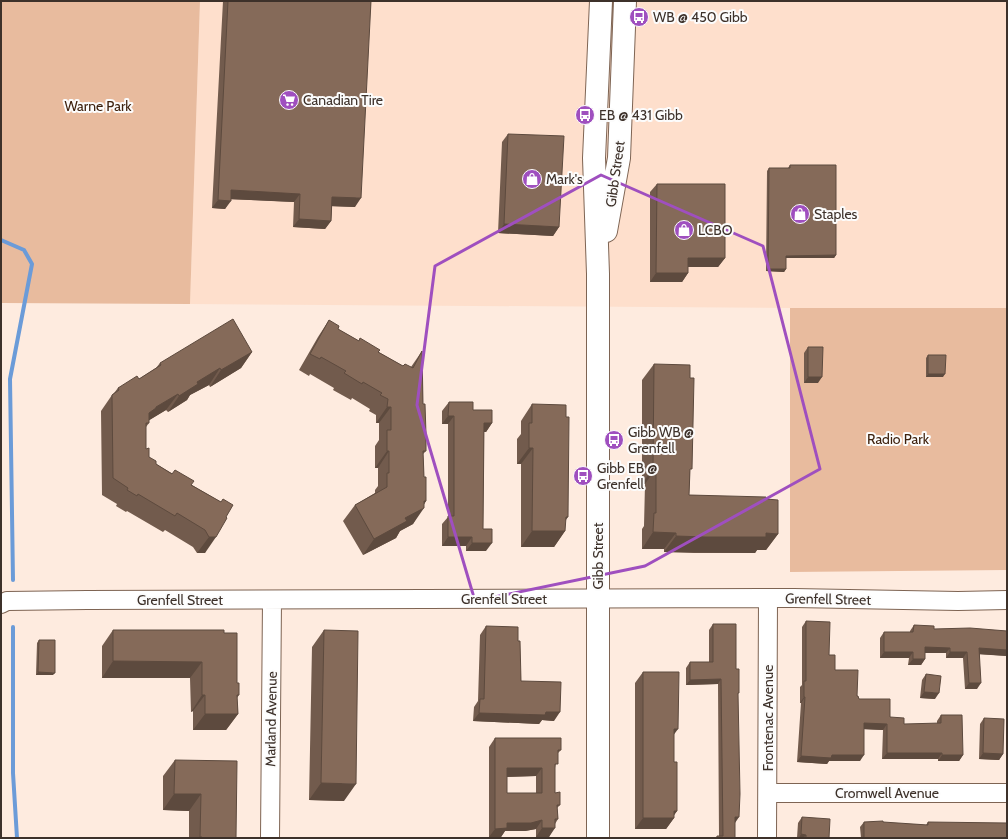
<svg xmlns="http://www.w3.org/2000/svg" width="1008" height="839" viewBox="0 0 1008 839" font-family="Cabin,sans-serif">
<rect width="100%" height="100%" fill="#feebdf"/>
<path fill="#fedfcc" d="M200 1H1007V308H790L190 304Z"/>
<path fill="#e8bb9e" d="M1 1H200L190 304 2 303 1 320Z
M790 308H1007V570L790 572Z"/>
<g fill="none" stroke-linecap="round" stroke-linejoin="round">
<path stroke="#6b9bd8" stroke-width="4" d="M1 240 24 250 32 264 10 379 13 580
M13 627V773L17 838"/>
<defs>
<path id="minor" d="M1 604 7 601 87 600 794 598 958 601 1007 600
M768 793H1007
M270 838 272 600
M767 838 768 598"/>
<path id="major" d="M606 231 619 158 625 1
M598 838V274L594 158 601 1"/>
</defs>
<use href="#minor" stroke="#7e6453" stroke-width="20"/>
<use href="#major" stroke="#7e6453" stroke-width="24"/>
<use href="#minor" stroke="#fff" stroke-width="18"/>
<use href="#major" stroke="#fff" stroke-width="22"/>
</g>
<path fill="#725b4d" fill-rule="evenodd" d="M223 1H371L355 207 332 206 331 221 325 229 293 227 294 202 231 199 225 209 212 208Z
M508 134 559 227 553 236 498 233 502 142Z
M790 165 836 255 834 258H786V269L784 272 766 271 767 171 769 168H788Z
M657 184 725 258 718 267H688V273L682 282H650V192Z
M329 320 338 329 403 366 411 367 422 351 423 404 426 451 423 454 424 477 426 501 413 524 400 531 396 538 363 555 343 521 355 505 375 493V490L378 486V468H375V446L379 440V423H376V415L369 411 370 409 352 398 351 400 333 390 334 388 310 374 309 376 299 370 318 337Z
M808 347 818 383H804V353Z
M252 352 241 368 210 387 209 385 190 395 187 400 168 412 166 410 149 420V423L146 427V449L149 457 156 464 221 502 205 553H197L193 547 165 530 163 532 127 511 126 512 116 506 117 504 102 495 101 411 112 395 114 393 118 388 139 379 156 368 160 363Z
M928 355 943 377H926V358Z
M654 364 690 472 689 495 766 499 778 534 766 550H757L755 553H694L664 552V549H642V529L644 526 645 484H642V380Z
M449 402 473 410 492 423 486 432H484L483 529 486 551H466V546H442V524L448 517V424H442V411Z
M532 404 565 521V531L554 547H521V464H517V439L521 434V421Z
M806 621 829 655 835 670 859 699 890 717 904 724H937V721L941 715 963 755 959 761H938V759H882L883 730 864 729 860 761H829L827 764 797 762 801 703H800V687L802 685V627Z
M713 624 736 669 738 694 735 823V838H716L717 836H719L718 684 686 685V668L690 662H709V630Z
M914 625 934 629 1007 631V656L980 654 977 689H965L963 658H946V653H925V659L921 665H908L909 658H880V638L884 632H910V631Z
M486 626 518 641 521 681 554 721 542 720 539 724 473 721 474 707 478 701 480 635Z
M113 630 224 633 237 683 239 695 237 698 238 714 226 730H193V711L191 712 190 678H102V646Z
M324 630 344 801 309 800 312 647Z
M39 640 53 675H36L37 643Z
M643 672 674 734V762L677 811 674 815V818L666 829H635V683Z
M926 674 935 699 920 698 922 680Z
M984 718 1003 754 999 760 979 759 980 724Z
M495 738 561 750 558 753 555 768V793L560 805 557 808 558 819 555 824 549 837H536V829L525 831H505L501 837H489V747ZM536 776V793H507V777Z
M175 760 236 838H189V811L163 810V776Z
M802 817 829 838H797L798 823Z
M864 822 926 825 928 822 1007 838H861L860 827Z"/>
<path fill="#5d4a3e" d="M231 190 300 194 294 202 225 199Z
M332 197 361 198 355 207 326 206Z
M218 200 231 201 225 209 212 208Z
M299 219 331 221 325 229 293 227Z
M504 224 559 227 553 236 498 233Z
M836 255 834 258H784L786 256Z
M688 258H725L718 267H682Z
M768 269H786L784 272 766 271Z
M656 273H688L682 282H650Z
M252 352 241 368 210 387 221 370Z
M220 368 209 385 190 395 187 400 168 412 179 396 197 382Z
M928 374H945L943 377H926Z
M808 377H822L818 383H804Z
M178 394 166 410 148 421 149 413 156 407Z
M387 407H391L379 423H376Z
M448 416H454L448 424H442Z
M484 423H492L486 432H478Z
M529 448H533L521 464H517Z
M387 451H389L378 468H375Z
M653 468H656L645 484H642Z
M424 501H426L420 510 424 508 413 524 400 531 396 538 363 555 374 539Z
M566 517H568L558 531H565L554 547H521L532 531Z
M653 532 676 533 664 549H642Z
M766 533 778 534 766 550H757L755 553 664 552 676 536Z
M209 537H216L205 553H197Z
M448 537H472L466 546H442Z
M472 543H492L486 551H466Z
M925 647 950 648 946 653H921Z
M979 648 1007 650V656L975 654Z
M884 652H913L909 658H880Z
M950 652H967L963 658H946Z
M913 659H925L921 665H908Z
M113 661 202 662 190 678H102Z
M38 672 55 673 53 675H36Z
M721 679 718 684 686 685 690 680Z
M969 683H981L977 689H965Z
M924 692 939 693 935 699 920 698Z
M202 695H205L193 711 191 712Z
M804 697H805L801 703H800Z
M546 712H560L554 721 542 720 539 724 473 721 479 713Z
M205 714H238L226 730H193Z
M864 723 887 724 883 730 860 729Z
M674 729H678L670 740Z
M887 753H942L938 759H882Z
M983 753 1003 754 999 760 979 759Z
M832 755H864L860 761H829L827 764 797 762 801 756Z
M942 755H963L959 761H938Z
M507 768H542L536 776 501 777Z
M321 783 356 784 344 801 309 800Z
M174 794H201L189 811 163 810Z
M674 811H677L672 818H674L666 829H635L643 818Z
M735 817H739L735 823Z
M542 820 536 829 525 831H505L501 837H489L495 829 507 823Z
M542 828H555L549 837H536Z
M801 834 806 835 803 838H799Z"/>
<path fill="#856a59" stroke="#5d4a3e" fill-rule="evenodd" d="M228 1H371L361 198 332 197 331 221 299 219 300 194 231 190V201L218 200Z
M508 134 564 136 559 227 504 224Z
M790 165H836V255L786 256V269H768L769 168H790Z
M657 184H725V258H688V273H656Z
M233 319 252 352 221 370 220 368 197 382 198 384 179 396 178 394 156 407V408L149 413V423H146V449L149 448V457L156 461V464L172 474 175 470 194 481 191 485 221 502 223 499 233 505 226 517 227 518 216 537H209L205 530 177 513 175 516 138 494 137 496 127 490 128 488 113 478 112 395 119 390 118 388 137 376 139 379 161 365 160 363Z
M329 320 339 326 338 329 359 341 360 338 380 350 378 352 403 366 405 364 413 368 422 351 423 404H425L426 434V451H423L424 477H426V501H424V508L405 518 407 521 374 539 355 505 387 487V473H389V451H387V430H391V407H387L388 399 380 395 382 393 363 382 362 384 344 373 346 371 321 357 320 359 310 354Z
M808 347H823L822 377H808Z
M928 355H946L945 374H928Z
M654 364 690 365V378H694L692 469H690L689 495 766 497V499L778 500V534L766 533V537H705L676 536V533L653 532 654 513H656V468H653Z
M449 402H473V410H492V423H484L483 529H492V543H472V537H448V516H454V416H448Z
M532 404 566 405V417H569L568 517H566L565 531H532L533 448H529V423H532Z
M806 621 830 622 829 655H835V670H858L857 696H858L859 699H890V717L904 718V724L941 723V715H962L963 755H942V753H887V724L864 723V755H832L831 758 801 756 805 697H804V681H806Z
M713 624H736V669H739V693H738L740 794 739 817H735V838H717V836H723L721 679 690 680V662H713Z
M914 625 934 626V629L970 628 1007 631V650L979 648 981 683H969L967 652H950V648L925 647V659H913V652H884V632H913Z
M486 626 518 627V641H520L521 681 561 682 560 712H546L545 715 479 713 480 699H484Z
M113 630H224V633H237V683H239V695H237L238 714H205V695H202V662L113 661Z
M324 630 358 631 356 784 321 783Z
M39 640H55V673L38 672Z
M643 672H679L678 729H674V762H677V811H674V818H643Z
M926 674 941 676 939 693 924 692Z
M984 718 1004 719 1003 754 983 753Z
M495 738H561V750H558V764H555V793L560 792V805H557L558 819H555V828H542V820L531 823H507V828L495 829ZM507 768H542V793H507Z
M175 760 237 761 236 838H202V837H200L201 794H174Z
M802 817 830 819 829 838H806V835L801 834Z
M883 821V822L928 825V822L1007 823V838H864V822Z"/>
<path fill="none" stroke="#9f4fbf" stroke-width="3" stroke-linejoin="round" d="M601 175 763 246 820 469 645 566 475 601 417 405 435 266Z"/>
<defs>
<symbol id="bus-disc" viewBox="-11 -11 22 22"><circle r="9.5" fill="#9f4fbf" stroke="#fcfcfc"/><path d="M-5-6H5V4H4V6H2V4H-2V6H-4V4H-5ZM-3.5-4V0h7V-4ZM-3.5 1.2v1.5H-2V1.2ZM2 1.2v1.5H3.5V1.2Z" fill="#fff"/></symbol>
<symbol id="supermarket-disc" viewBox="-11 -11 22 22"><circle r="9.5" fill="#9f4fbf" stroke="#fcfcfc"/><path d="M-6-5.5h2.5l.6 2H6L4.5 2H-2.5L-4.4-4H-6ZM-1.5 3.2a1.3 1.3 0 1 0 .1 0ZM3 3.2a1.3 1.3 0 1 0 .1 0Z" fill="#fff"/></symbol>
<symbol id="shop-disc" viewBox="-11 -11 22 22"><circle r="9.5" fill="#9f4fbf" stroke="#fcfcfc"/><path d="M-5-2.5h2.3a2.7 3.5 0 0 1 5.4 0H5L5.5 6h-11ZM-1.5-2.5h3a1.5 2.3 0 0 0-3 0Z" fill="#fff"/></symbol>
</defs>
<g fill-rule="evenodd">
<use href="#bus-disc" x="628" y="6" width="22" height="22"/>
<use href="#supermarket-disc" x="278" y="89" width="22" height="22"/>
<use href="#bus-disc" x="574" y="104" width="22" height="22"/>
<use href="#shop-disc" x="521" y="168" width="22" height="22"/>
<use href="#shop-disc" x="789" y="203" width="22" height="22"/>
<use href="#shop-disc" x="673" y="219" width="22" height="22"/>
<use href="#bus-disc" x="603" y="429" width="22" height="22"/>
<use href="#bus-disc" x="572" y="465" width="22" height="22"/>
</g>
<g text-anchor="middle" dominant-baseline="central" stroke-width="4" stroke-linejoin="round" paint-order="stroke">
<g font-size="14" fill="#3d312a" stroke="#fcfcfc" text-anchor="start">
<text x="653" y="17">WB @ 450 Gibb</text>
<text x="303" y="100">Canadian Tire</text>
<text x="599" y="115">EB @ 431 Gibb</text>
<text x="546" y="179">Mark's</text>
<text x="814" y="214">Staples</text>
<text x="698" y="230">LCBO</text>
<text x="628" y="432">Gibb WB @<tspan x="628" dy="16">Grenfell</tspan></text>
<text x="597" y="468">Gibb EB @<tspan x="597" dy="16">Grenfell</tspan></text>
</g>
<g font-size="14" fill="#3e210d" stroke="#fcfcfc">
<text x="98" y="106">Warne Park</text>
<text x="898" y="439">Radio Park</text>
</g>
<g font-size="14" fill="#3d312a" stroke="#fcfcfc">
<text transform="translate(615 174) rotate(-82)">Gibb Street</text>
<text transform="translate(598 556) rotate(-90)">Gibb Street</text>
<text x="504" y="599">Grenfell Street</text>
<text transform="translate(828 599) rotate(1)">Grenfell Street</text>
<text x="180" y="600">Grenfell Street</text>
<text transform="translate(768 718) rotate(-90)">Frontenac Avenue</text>
<text transform="translate(271 719) rotate(-89)">Marland Avenue</text>
<text x="887" y="793">Cromwell Avenue</text>
</g>
</g>
<rect width="1008" height="839" fill="none" stroke="#3d312a" stroke-width="4"/>
</svg>
